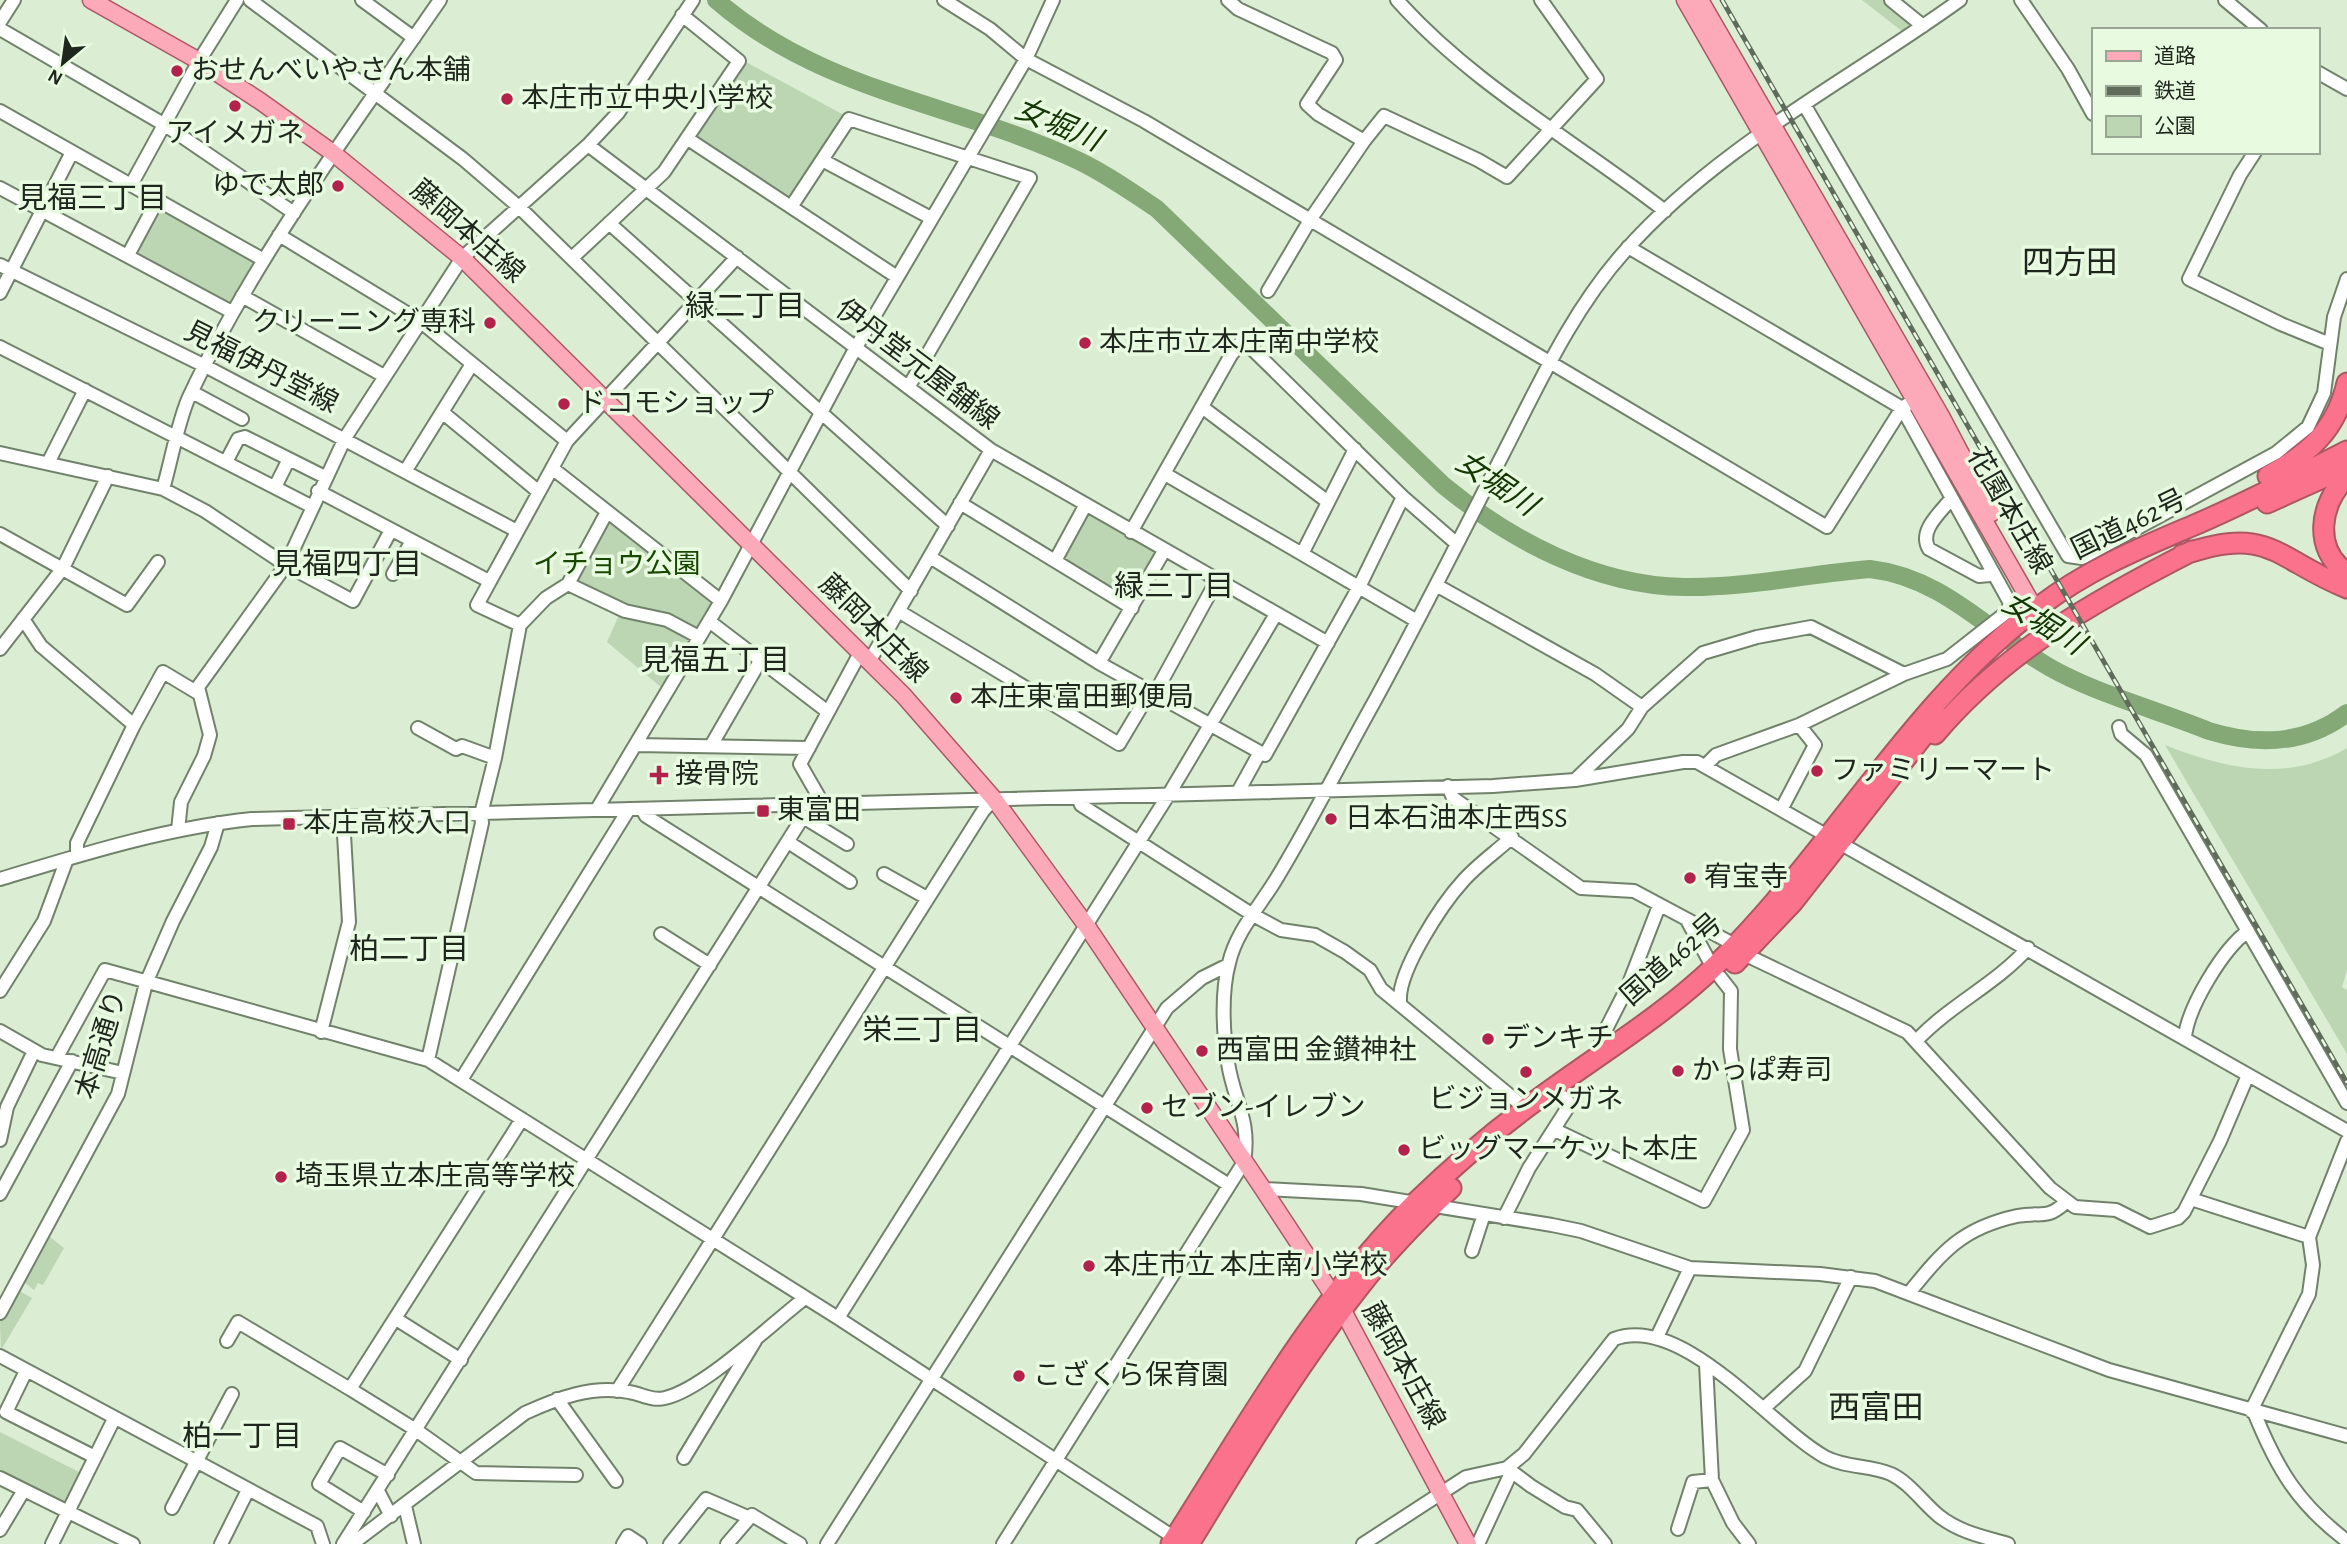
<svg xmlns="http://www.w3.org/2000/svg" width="2347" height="1544" viewBox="0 0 2347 1544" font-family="'Alegreya Sans','Noto Sans JP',sans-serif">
<rect width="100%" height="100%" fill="#dbeed4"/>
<path fill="#bcd5b3" d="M1862 0H1887L1916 24 1903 32Z
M744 61 844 115 787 199 695 138Z
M160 207 253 258 254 264 233 306 136 255 134 251Z
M1088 512 1156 550 1132 600H1127L1062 561Z
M608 517 712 599 713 604 678 655 662 688 607 642 620 613 574 581Z
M2165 745C2225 769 2288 783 2347 748V970L2342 987 2347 990V1054Z
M50 1237 64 1248 43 1285 38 1283 34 1290 24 1282Z
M18 1290 32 1298 1 1350 0 1322Z
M0 1432 81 1473 66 1504 62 1505 0 1474Z"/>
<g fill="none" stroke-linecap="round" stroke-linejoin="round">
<path stroke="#85a877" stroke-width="18" d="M716 0C823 93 956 103 1079 161 1106 174 1132 192 1157 209L1443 485C1510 540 1596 586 1684 587 1746 588 1808 574 1870 569 1948 578 1994 639 2060 673 2107 697 2160 711 2209 731 2258 746 2305 745 2347 713"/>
<defs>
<path id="minor" d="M250 0 463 159 519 207 911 591
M362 0 414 38
M944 0 990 29 1026 59 1144 121 1827 527 1902 408 1917 398
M1228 0 1238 9 1332 53 1336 60 1307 104 1318 114 1364 141 1384 116 1478 160 1507 177 1597 79 1541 0
M1397 0C1473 85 1575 141 1665 211
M1891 0 1923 26
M2021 0 2068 69 2093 114
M2225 0 2261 30
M0 22 14 0
M0 29 165 125 294 213
M2317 72 2347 89
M1805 106 2068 556 2082 558 2276 453 2308 427 2324 393 2334 317 2347 279
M0 111 262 259
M688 139 897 277
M588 145 991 450 1328 643
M2255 152 2240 175 2189 279 2281 324 2330 344
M822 160 931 218
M131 185 199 61 237 0
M0 188 232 312
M791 207 849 119 1030 178 909 386
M609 223 948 526
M279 235 420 321 567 441
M1628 247 1902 408 2010 603 2007 612 1947 659 1904 674 1799 725 1716 755 1705 766
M128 255 157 201
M573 257 664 172 739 61 682 15
M0 265 207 367 517 531
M1268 291 1310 220 1364 141
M0 293 72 152
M242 296 384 376
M0 347 311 506
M192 392 242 419
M1202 407 1328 502
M442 412 539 492
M0 453 163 489 205 511 286 565 353 601 391 530
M226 462 238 439 245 437 325 477
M48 463 85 390
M552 468 721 601
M406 470 472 364
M1165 474 1417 621
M275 487 289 459
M163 489C171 462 178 421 189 397 256 255 351 129 440 0
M318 491 489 581
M1951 499C1940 513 1918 531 1929 549L1979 576 1990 575
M960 503 1132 608
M1131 532 1231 355 1243 340 1403 497 1457 544
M0 534 127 605 158 562
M1303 552 1355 449
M930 557 1099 663 1265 755 1360 585 1403 497
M1055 561 1085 506
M393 574 412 541
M568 584 625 611 667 620 697 636
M1436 585 1595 674 1642 707
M900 612 1119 744 1150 692
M23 619 41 646 134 725 77 843V856
M709 621 828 712
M520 625 477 605 567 441 737 257
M0 649 63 568 108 476
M869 662 991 450
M1099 663 1164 551
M1154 695 1217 580
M134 725 163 672 198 693
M2119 727 2121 734 2146 755 2347 1103
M418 728 456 749 462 746 495 758
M712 744 760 661
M636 745 809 748
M1575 780 1628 729 1642 707 1703 653 1757 637 1811 627 1904 674
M1448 786 1453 798 1581 888 1634 891 1735 945
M1238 792 1260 752
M1078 797 1081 805 1253 915 1281 930 1315 935 1345 952 1370 970 1381 989 1525 1108
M823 804 800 764 860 653
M1782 808 1815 745 1799 725
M597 809 721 601 855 349 1026 59 1053 0
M642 809 646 816 1229 1185
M803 817 847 844
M178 830 181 802 204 756 210 735 198 687 286 565 345 438 462 258 588 145 618 113 693 0
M788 842 850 882
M884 874 927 898
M0 879C83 854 165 828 252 819L1493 786 1575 780 1683 762H1697L2347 1131
M1688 922 1713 968
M661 934 710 965
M1744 954 1907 1032 2050 1188 2075 1207 2116 1210 2150 1227 2178 1218 2184 1212 2220 1141 2248 1075
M0 991 44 921 67 859
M1400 1001C1398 971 1442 904 1463 881 1477 865 1496 852 1512 837
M0 1031 42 1055 123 1073
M321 1032 349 922 343 817
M2185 1037C2188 1007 2223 949 2248 931
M1917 1040C1950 1005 1996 984 2028 948
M1604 1052 1601 1039 1628 986 1659 906
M57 1057 105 970 428 1060 838 1318 1181 1542
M428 1060 482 823 481 814 495 758 520 625 546 598 568 584 607 512
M461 1080 629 809
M522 1119 350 1389 416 1430 476 1473 576 1475
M1555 1130 1704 1201 1743 1130 1730 1049 1731 991 1720 977
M0 1140 7 1107 34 1051
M1263 1189 1361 1194 1552 1225 1581 1231 1690 1268 1820 1274 1875 1281 2109 1370 2347 1436
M0 1194 72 1061
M2191 1199 2309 1237
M1504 1218 1529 1168 1570 1104 1562 1096
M1472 1251 1484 1214
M1909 1293C1943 1251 1962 1228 2017 1216 2041 1211 2046 1221 2066 1202
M0 1313 118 1094 146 983 173 921 211 847 218 823
M838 1318 1169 794 1276 614
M396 1319 461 1360
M1657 1337 1690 1268
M227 1341 238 1322 350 1389
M0 1356 317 1526 323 1544
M1706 1364 1712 1480 1733 1523 1749 1544
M26 1371 6 1412 95 1457
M617 1391 983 811 994 799
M557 1399 616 1481
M1764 1408 1805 1371 1851 1277
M2251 1411 2309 1294 2313 1265 2309 1237 2347 1141
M2254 1412C2277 1469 2298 1504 2347 1541
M684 1458 755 1341
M1507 1468 1531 1486 1565 1507 1577 1510 1605 1544
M0 1478 133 1544
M378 1491 391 1516
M405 1506 414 1544
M172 1508 232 1394
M364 1512 319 1484 340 1448 388 1475
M1678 1529 1693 1482 1712 1480
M0 1530 24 1490
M52 1544 114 1419
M221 1544 248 1490
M343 1544 803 817 806 805
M352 1544 525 1413C558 1398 592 1385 629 1392 642 1394 651 1401 665 1398 704 1389 771 1324 805 1298
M623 1544 628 1536 640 1544
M670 1544 706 1499 750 1518
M727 1544 752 1515 800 1544
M827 1544 1167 1008 1202 978 1228 965
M1003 1544 1244 1162C1251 1119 1234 1102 1228 1063 1223 1034 1221 992 1229 963 1236 932 1259 907 1275 881 1310 824 1340 763 1373 704 1418 622 1460 538 1503 454 1539 384 1572 310 1625 251 1718 146 1848 81 1960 0
M1363 1544 1466 1477 1507 1468 1524 1454 1614 1339C1683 1313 1771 1427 1825 1457 1846 1468 1870 1465 1891 1474 1910 1483 1923 1503 1939 1516 1959 1532 1984 1537 2008 1544
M1478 1544 1510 1475 1507 1468"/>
<path id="major" d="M91 0 199 61 260 101 333 153 462 258 904 696 994 799 1024 840 1086 925 1263 1189 1342 1309 1468 1544
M1685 0 2028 597 2035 609 2046 614
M1700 0 1941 416 1992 513"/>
<path id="highway" d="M2268 476C2309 454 2336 430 2347 383
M2347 477C2319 503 2313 550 2347 573
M2267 503 2347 467
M2182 555C2270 524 2275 559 2347 588
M1935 734C2005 651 2096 600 2192 551
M1735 963 1793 902 1938 717
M1171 1544C1246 1427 1314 1303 1414 1204 1449 1170 1487 1137 1526 1108 1589 1060 1659 1020 1716 965 1832 852 1909 704 2040 606 2087 570 2138 549 2192 526 2244 504 2296 477 2347 451
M1189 1544C1243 1456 1296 1367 1360 1286 1387 1251 1419 1219 1451 1188"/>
</defs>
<use href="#minor" stroke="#71826b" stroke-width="16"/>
<use href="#major" stroke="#ad5765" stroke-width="19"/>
<use href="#highway" stroke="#ad5765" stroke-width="23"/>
<use href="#minor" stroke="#fff" stroke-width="12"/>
<use href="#major" stroke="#fcaaba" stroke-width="16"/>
<use href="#highway" stroke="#fa728c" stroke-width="19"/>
<defs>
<path id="rail" d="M1722 0 2347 1083"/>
</defs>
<use href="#rail" stroke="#606b5c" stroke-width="5"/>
<use href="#rail" stroke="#e8fbe1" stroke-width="2.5" stroke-dasharray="8" stroke-linecap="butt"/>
</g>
<g fill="#b3224c" stroke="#e8fbe1" stroke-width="2.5">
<circle cx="177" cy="71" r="7"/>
<circle cx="507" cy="99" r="7"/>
<circle cx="235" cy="106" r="7"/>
<circle cx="338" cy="186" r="7"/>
<circle cx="490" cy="323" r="7"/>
<circle cx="1085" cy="343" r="7"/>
<circle cx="564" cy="404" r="7"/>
<circle cx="956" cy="698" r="7"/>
<circle cx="1817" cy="771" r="7"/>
<path d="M655.5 764.5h7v7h7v7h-7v7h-7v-7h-7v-7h7z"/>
<rect x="756" y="804" width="14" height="14" rx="3.5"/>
<circle cx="1331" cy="819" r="7"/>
<rect x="282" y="817" width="14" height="14" rx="3.5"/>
<circle cx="1690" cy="878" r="7"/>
<circle cx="1488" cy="1039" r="7"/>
<circle cx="1202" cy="1051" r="7"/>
<circle cx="1678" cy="1071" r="7"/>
<circle cx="1526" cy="1072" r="7"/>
<circle cx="1147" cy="1108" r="7"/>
<circle cx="1404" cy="1150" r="7"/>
<circle cx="281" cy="1177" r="7"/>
<circle cx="1089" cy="1266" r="7"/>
<circle cx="1019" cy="1376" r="7"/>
</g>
<g text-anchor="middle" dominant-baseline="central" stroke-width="7" stroke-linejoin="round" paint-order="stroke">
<g font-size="28" fill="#1f261d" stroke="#e8fbe1" text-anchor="start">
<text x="191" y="71">おせんべいやさん本舗</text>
<text x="521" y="99">本庄市立中央小学校</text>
<text x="235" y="134" text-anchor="middle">アイメガネ</text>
<text x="324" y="186" text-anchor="end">ゆで太郎</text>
<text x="476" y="323" text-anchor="end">クリーニング専科</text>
<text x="1099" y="343">本庄市立本庄南中学校</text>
<text x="578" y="404">ドコモショップ</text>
<text x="970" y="698">本庄東富田郵便局</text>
<text x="1831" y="771">ファミリーマート</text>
<text x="675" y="775">接骨院</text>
<text x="777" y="811">東富田</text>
<text x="1345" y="819">日本石油本庄西SS</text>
<text x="303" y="824">本庄高校入口</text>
<text x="1704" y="878">宥宝寺</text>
<text x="1502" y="1039">デンキチ</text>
<text x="1216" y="1051">西富田 金鑚神社</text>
<text x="1692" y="1071">かっぱ寿司</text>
<text x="1526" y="1100" text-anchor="middle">ビジョンメガネ</text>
<text x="1161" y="1108">セブン-イレブン</text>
<text x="1418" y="1150">ビッグマーケット本庄</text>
<text x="295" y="1177">埼玉県立本庄高等学校</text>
<text x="1103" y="1266">本庄市立 本庄南小学校</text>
<text x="1033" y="1376">こざくら保育園</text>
</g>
<g font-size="28" fill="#1f261d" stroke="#e8fbe1">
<text transform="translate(467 232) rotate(41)">藤岡本庄線</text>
<text transform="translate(917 365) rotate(37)">伊丹堂元屋舗線</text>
<text transform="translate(261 368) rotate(27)">見福伊丹堂線</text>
<text transform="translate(2009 511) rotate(60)">花園本庄線</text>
<text transform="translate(2129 525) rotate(-26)">国道462号</text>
<text transform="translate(873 629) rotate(45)">藤岡本庄線</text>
<text transform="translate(1672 960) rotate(-41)">国道462号</text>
<text transform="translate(102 1045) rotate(-73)">本高通り</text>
<text transform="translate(1403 1366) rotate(61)">藤岡本庄線</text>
</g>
<g font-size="28" fill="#1a4700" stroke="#e8fbe1">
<text x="617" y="565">イチョウ公園</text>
</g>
<g font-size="30" font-style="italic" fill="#153703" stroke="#e8fbe1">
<text transform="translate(1058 125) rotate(23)">女堀川</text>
<text transform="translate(1496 484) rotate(34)">女堀川</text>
<text transform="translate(2043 624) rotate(32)">女堀川</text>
</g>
<g font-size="30" fill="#1f261d" stroke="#e8fbe1">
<text x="92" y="199">見福三丁目</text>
<text x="745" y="307">緑二丁目</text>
<text x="347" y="565">見福四丁目</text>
<text x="1174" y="587">緑三丁目</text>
<text x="715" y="661">見福五丁目</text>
<text x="409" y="950">柏二丁目</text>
<text x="922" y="1031">栄三丁目</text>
<text x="242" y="1437">柏一丁目</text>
</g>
<g font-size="32" fill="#1f261d" stroke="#e8fbe1">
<text x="2070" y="263">四方田</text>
<text x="1876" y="1408">西富田</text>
</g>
</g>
<rect x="2092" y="28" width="228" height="126" fill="#e8fbe1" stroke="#98a693" stroke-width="2"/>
<rect x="2106" y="51" width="35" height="10" fill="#fcaaba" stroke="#98a693" stroke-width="2"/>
<text x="2154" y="63" font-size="21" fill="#1f261d">道路</text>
<rect x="2106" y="86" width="35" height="10" fill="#606b5c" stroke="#98a693" stroke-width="2"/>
<text x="2154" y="98" font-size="21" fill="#1f261d">鉄道</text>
<rect x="2106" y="116" width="35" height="21" fill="#bcd5b3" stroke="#98a693" stroke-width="2"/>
<text x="2154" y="133" font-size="21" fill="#1f261d">公園</text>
<g transform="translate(63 63) rotate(209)" stroke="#e8fbe1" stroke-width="5" paint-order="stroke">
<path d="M0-5L12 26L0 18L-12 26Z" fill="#1f261d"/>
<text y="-10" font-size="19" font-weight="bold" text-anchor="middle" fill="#1f261d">N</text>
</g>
</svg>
